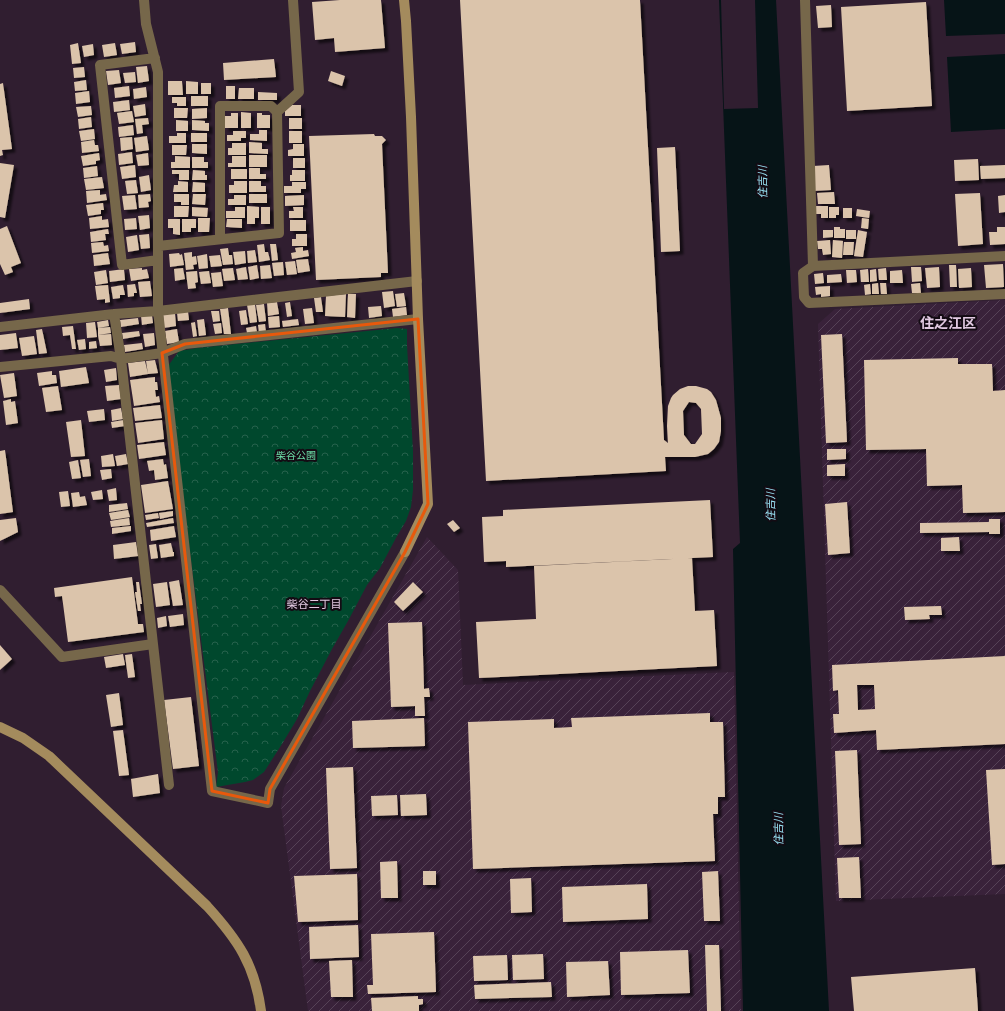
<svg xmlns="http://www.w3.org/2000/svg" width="1005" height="1011" viewBox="0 0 1005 1011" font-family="Barlow,'Noto Sans JP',sans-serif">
<defs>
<pattern id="industrial-furrows" width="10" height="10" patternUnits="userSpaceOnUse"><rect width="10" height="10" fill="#39223a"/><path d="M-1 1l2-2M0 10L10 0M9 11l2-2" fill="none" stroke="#564257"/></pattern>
<pattern id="park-crowns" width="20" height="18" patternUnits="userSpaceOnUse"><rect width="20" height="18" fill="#00482d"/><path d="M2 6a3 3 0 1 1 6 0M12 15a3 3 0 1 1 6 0" fill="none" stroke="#26624c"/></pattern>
<filter id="shadow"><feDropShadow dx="3.5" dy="3.5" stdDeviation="1" flood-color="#0009"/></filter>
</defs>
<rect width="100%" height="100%" fill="#301e30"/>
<path fill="url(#industrial-furrows)" d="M1005 300V894L836 901 818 324 835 309Z
M427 537 458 570 463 685 734 672 741 1011H308L281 806 284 788Z"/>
<path fill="url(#park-crowns)" d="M397 328 407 329V345L413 451V490L411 507 406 521 397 536 380 568 367 585 348 621 332 649 310 691 297 719 282 744 264 772 253 780 245 782 216 787 218 772 187 529 168 366 179 351 197 348Z"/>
<path fill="#061417" d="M719 0H776L829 1011H743L733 549 740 543Z
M944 0H1005V34L946 36Z
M1005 54V129L951 132 947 57Z"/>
<path fill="#301e30" d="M721 0H755L758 108 724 109Z"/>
<path fill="#dbc4ab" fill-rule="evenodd" filter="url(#shadow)" d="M340 0H381L385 48 335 52 334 38 315 40 312 2Z
M460 0H640L664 440 668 443 667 426 668 406 671 398 673 395 680 389 688 386H696L707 389 711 392 716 400 721 418V431L719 442 714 449 708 454 695 457H665L666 471 486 481ZM689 402 696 403 701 409 702 434 695 444H691L684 435 683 411Z
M926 2 932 106 847 111 841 7Z
M831 5 832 27 818 28 816 6Z
M135 42 136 52 122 54 120 44Z
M78 43 81 63 72 64 70 45Z
M115 43 117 55 104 57 102 45Z
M93 44 94 55 84 57 82 46Z
M274 59 276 77 224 80 223 63Z
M147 66 149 81 138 83 136 67Z
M84 67 85 77 74 78 73 68Z
M119 70 121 83 108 85 106 71Z
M331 71 345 76 342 86 328 81Z
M135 72 136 82 125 83 123 73Z
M86 80 87 90 75 91 74 82Z
M168 81H182L183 95H168Z
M186 81 198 82V94H186Z
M3 83 12 149 2 150 3 155 0 156V84Z
M201 83H211V94H201Z
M129 86 130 96 115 98 114 88Z
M226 86H235V99H226Z
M146 87 147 97 134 99 133 89Z
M239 88H254V99H238Z
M89 91 90 102 76 104 75 93Z
M258 92 277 93V100H258Z
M191 96H208V106H191Z
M172 97H186V106H177V103H172Z
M129 100 130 110 114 112 113 102Z
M145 104 146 115 135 117 133 106Z
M292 105H301V116H285V111Z
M91 106 92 115 78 117 76 107Z
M174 108H188L187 118H174Z
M207 108V118L192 119V109Z
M132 111 134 122 119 124 117 113Z
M241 112 251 113V128H241Z
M231 113H238V128H225V116H231Z
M257 113H262V115H270V128H257Z
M91 117 92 127 79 129 78 119Z
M148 118 149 124 142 125 143 133 137 134 135 119Z
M289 118H302V129H289Z
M176 120 188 121V131H176Z
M192 120 205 121V123H209V131L192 130Z
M133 125 134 135 119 137 118 127Z
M94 129 95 139 81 141 79 131Z
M259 130H267V141L250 140V134H259Z
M233 131H246V138H241V141H227V135H233Z
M289 131H302V143H289Z
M177 133H186V143H169V136H177Z
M191 133H207V142H191Z
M374 134 375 136H382L386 140 382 144 388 273H381V277L316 280 309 136Z
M147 136 149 150 136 152 134 138Z
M132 137 133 149 121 151 120 138Z
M94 140 95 145H98L99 151 82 153 81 142Z
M249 142 262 143V149H268V154L249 153Z
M232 143H246V155H228V148H232Z
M192 144H207V154L192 153Z
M293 144H304V156H288V150L293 149Z
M172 145H187L186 155H172Z
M675 147 680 251 661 252 657 148Z
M132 152 133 163 119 165 118 154Z
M99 153 100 160 96 161V164L83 166 81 156Z
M148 153 149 165 138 166 136 155Z
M249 155H267V167H249Z
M175 156 190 157V168H171V162H175Z
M232 156H246V167H228V163H232Z
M192 157H204V162H208V168H192Z
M293 158H305V168H293Z
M978 159 979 180 955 181 954 160Z
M0 163 14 165 5 218 0 217Z
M135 165 136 177 122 179 120 167Z
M829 165 831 190 814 191 813 166Z
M1005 165V178L981 179 980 166Z
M97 166 98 176 84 178 83 168Z
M249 168H260V174H266V179H249Z
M231 169H247V179H231Z
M172 170H189V180H179V174H172Z
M193 170 205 171V175H207V180H192Z
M292 170H305V181H290V175H292Z
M149 175 151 190 141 192 139 177Z
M102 177 104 188 86 190 84 179Z
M136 180 138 193 127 194 125 181Z
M178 181 188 182V192H173L174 185H178Z
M234 181H247V193H229V185H234Z
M249 181H261V186H266V192H249Z
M193 182 205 183V192H192Z
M292 182H306V189H301V193H284V186H292Z
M100 190V195L106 194 107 200 87 203 86 191Z
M834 192 835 204H818L817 193Z
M980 193 983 244 958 246 955 194Z
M150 194 151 201 148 202 149 207 139 208 138 195Z
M174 194H189V205H181V202H174Z
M193 194H206L205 205 192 204Z
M249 194H267V203H249Z
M135 195 137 209 124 210 122 196Z
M234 195H246V205H228V199H234Z
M304 195V205L285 206V196Z
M1005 195V212L999 213 998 196Z
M103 203 104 210H101V214L88 216 86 205Z
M174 206H189L188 217H174Z
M247 206 259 207V218H255V224H247Z
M816 206H828V218H821V214H816Z
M192 207 208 208 207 217 192 216Z
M235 207H245V218H226V211H235Z
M261 207H270V224H261Z
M293 207H303V218H289V211H294Z
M829 207H839V215H836V218H829Z
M843 208H852V218H843Z
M857 209 870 211 869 218 856 216Z
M149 215 150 228 140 230 138 216Z
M102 216V220L108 219 109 227 90 229 89 218Z
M136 218 137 229 125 230 124 219Z
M198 218H210L209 232H198Z
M862 218 869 219 868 229 861 228Z
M168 219H180V235L173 234V228H168Z
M182 219H196V228H191V232H182Z
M227 219H242V228L226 227Z
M290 220H306V231H290Z
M7 226 21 263 11 267 13 272 5 275 0 264V229Z
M834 227H840V229H845V238H834Z
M997 227H1005V244L990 245 989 232H997Z
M108 229 109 234H105L106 240 91 242 90 232Z
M823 230H833V237L823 238Z
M846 230H856V239H846Z
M858 230 867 232 863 257 854 256Z
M149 234 150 248 141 249 139 235Z
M296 234H307V246H292V239H296Z
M137 235 139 250 128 252 126 237Z
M830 240 831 254 823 255 822 249H818L817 241Z
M833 240 843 241 842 258 832 257Z
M103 242 104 246 108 245 109 251 92 253 91 243Z
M844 242H854L853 255H843Z
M264 244 265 252H268L270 260 259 262 257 245Z
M270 244H276L278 260 272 261Z
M303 247V251L308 250 309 256 292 259 291 253 296 252 295 248Z
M228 248 229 255H232L233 264 223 265 220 249Z
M255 250 257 262 248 263 247 251Z
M245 251 246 263 235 265 233 252Z
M192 252V257L196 256 197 264 193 265 194 269 186 270 184 253Z
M108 253 110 264 94 266 93 255Z
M179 253 180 255 182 254 184 265 170 267 169 254Z
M207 254 208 268 199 269 197 256Z
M220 255 222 266 211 267 209 256Z
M308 259 310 271 298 273 296 260Z
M295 261 297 274 287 275 285 262Z
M283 262 284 275 274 276 272 263Z
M1003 264 1004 287 986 288 984 265Z
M257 265 259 278 250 280 248 267Z
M270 265 272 278 261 279 260 266Z
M949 265H956L957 287H950Z
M246 267 248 279 238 280 236 269Z
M911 267H921L922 281 912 282Z
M939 267 940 287 927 288 925 268Z
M142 268V270L147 269 149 278 131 281 129 269Z
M183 268 185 279 175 281 174 269Z
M233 268 235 280 224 281 222 269Z
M886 268 887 280H879L878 269Z
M971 268 972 287 959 288 958 269Z
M124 269 125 280 110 282 109 271Z
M868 269 869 282H861L860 270Z
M876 269 877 281 870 282V270Z
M106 270 108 283 96 285 94 272Z
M846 270H856L857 282 847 283Z
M902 270 903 283H890V271Z
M197 271 198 282 195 283 196 288 188 289 186 272Z
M209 271 211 283 201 284 199 272Z
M221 272 223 286 213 287 211 273Z
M823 273 824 283 815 284 814 274Z
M841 274 842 282 827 283V275Z
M150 281 152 296 140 297 138 282Z
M878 283 879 294H872V284Z
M880 283H886L887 294H881Z
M920 283 921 293H912L911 284Z
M135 284 137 293H134V296L128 297 127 285Z
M870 284 871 294 865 295 864 285Z
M108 285 110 302 105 303V299L97 300 95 286Z
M123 285 125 295H120V298L113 299 111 287Z
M830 286V296L821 297V294L816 295 815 287Z
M393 291 395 306 384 308 382 292Z
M404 293 406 306 397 307 395 294Z
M346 294 345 317 325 316 326 296Z
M348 294H356L355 318 347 317Z
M321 297 323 312H316L314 298Z
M29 299 30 309 0 313V303Z
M277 302 279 314 268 316 267 303Z
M290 302 292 316 287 317 285 303Z
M255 304 257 322 250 323 247 305Z
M264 304 266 321 259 322 256 305Z
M381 306 382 316 369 318 368 307Z
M406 307 407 315 393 317 392 309Z
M228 308 231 334H224L220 309Z
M312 308 314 323 305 324 303 309Z
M246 310 248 324 241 325 239 311Z
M188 311 189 320 178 321 177 313Z
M211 311H219L220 321 213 322Z
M175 313 176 326 164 328 163 314Z
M152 315 153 323 142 325 141 316Z
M279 316 280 327 269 328 268 317Z
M138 318 139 324 121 327 120 320Z
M204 319 206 335 199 336 197 320Z
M298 319 299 325 283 327 282 321Z
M108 320 109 326 98 328 97 322Z
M95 322 97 337 87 338 86 323Z
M195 322 197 336 193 337 191 323Z
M221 323 222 333 215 334 213 324Z
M265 324 266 332 259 333 258 325Z
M73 326 76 349H72L70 335 63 336 62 327Z
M256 326 257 332 247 333 246 328Z
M110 327 111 333 98 335V328Z
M42 329 47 353 39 354 36 330Z
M177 329 179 342 167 344 165 331Z
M139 331 140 336 123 339 122 333Z
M16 333 18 348 0 350V335Z
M154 333 155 345 145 347 143 334Z
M111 334 112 345 100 346 98 335Z
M842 334 847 442 826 443 821 335Z
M34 336 37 354 22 356 19 338Z
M85 339 86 349 79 350 77 340Z
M96 341 97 348 89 349V342Z
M142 343 143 349 125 352 124 345Z
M958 358V364H992L993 391 1005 390V512L963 513 962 485 927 486 926 449 866 450 864 360Z
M155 360 158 373 148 374 146 361Z
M145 361 148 374 130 377 128 363Z
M86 367 89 383 61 387 59 371Z
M116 368 117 380 106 382 104 370Z
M52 371V375H56L57 383 39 386 37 373Z
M14 373 17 396 4 398 0 375Z
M155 377V382H157L158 390H155L156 397 159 396 160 402 134 406 130 380Z
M119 385 121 399 107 401 105 386Z
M58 386 62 410 46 412 42 388Z
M11 399V402L15 401 18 423 6 425 3 401Z
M160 405 162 418 135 421 133 408Z
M121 408 123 419 112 421 111 410Z
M104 409 105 420 89 422 87 411Z
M81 420 85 456 71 457 66 422Z
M124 420 125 426 112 428 111 422Z
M162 420 164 439 138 443 135 423Z
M164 442 166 455 139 459 137 445Z
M827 449H846V459L827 460Z
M5 450 13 512 0 514V451Z
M113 454 115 466 102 467 101 456Z
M126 454 128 464 117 466 115 456Z
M89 459 91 476 83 477 80 460Z
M163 459 164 465 166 464 168 478 155 480 154 470 149 471 147 461Z
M78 460 81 478 72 479 69 462Z
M845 464V476H827V465Z
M111 469 112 478 102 480 100 470Z
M168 481 173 509 145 513 141 485Z
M116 488 117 500 109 501 107 490Z
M102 490 103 499 93 500 91 492Z
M68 491 70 506 61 507 59 492Z
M79 492 80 497 85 496 87 505 73 507 71 493Z
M710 500 713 557 506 567V561L484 562 482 517 503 516V510Z
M847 502 850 553 828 555 825 504Z
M127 503 128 509 109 512V505Z
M128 510 130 517 111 520 109 513Z
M173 511V516L160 519 159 513Z
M158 513 159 518 146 520 145 515Z
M16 518 18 532 0 541V520Z
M129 518 130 525 111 527 110 521Z
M173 518 174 523 147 527 146 523Z
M989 519H1000V534H989V532L920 533V523L989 522Z
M453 520 460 528 454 532 447 524Z
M131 526V531L112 534V528Z
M174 526 176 537 151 541 150 530Z
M959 537 960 551H941V538Z
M136 542 138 556 114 559 113 545Z
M171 543 173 552H174V556L161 558 159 545Z
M156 544 158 558 151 559 149 545Z
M692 558 695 611 714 610 717 666 479 678 476 622 536 619 534 566Z
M132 577 138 624H143L144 632 68 642 62 596 55 597 54 588Z
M179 580 183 605 173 606 169 582Z
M136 582H139L142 604H140L141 611H138L135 592H137Z
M167 582 170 605 156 607 153 584Z
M413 582 423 592 403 611 394 602Z
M941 606 942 615H929L930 619 905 620 904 607Z
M183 614 184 625 170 627 168 616Z
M166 616 167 626 158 628 157 618Z
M422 622 424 689 429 688 430 697H424L425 716H415V706L391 707 388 623Z
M0 645 12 659 0 670Z
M123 654 125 665 106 668 104 657Z
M132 654 135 677 128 678 125 655Z
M1005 656V744L877 750 876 730 834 733 833 714H839L838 690 833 691 832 665ZM857 685H874L875 709 858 710Z
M119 693 123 725 111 727 106 695Z
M191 697 199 766 173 769 164 700Z
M710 713V722H723L725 797H718V814H713L715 861 473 869 468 722 554 719V728L572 727 571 718Z
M424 718 425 746 353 748 352 721Z
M123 730 129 775 119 776 113 731Z
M857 750 861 844 839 845 835 751Z
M353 767 357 868 330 869 326 768Z
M1005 769V864L992 865 986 770Z
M158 774 160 793 133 797 131 779Z
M426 794 427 815 401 816 400 795Z
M397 795 398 815 372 816 371 796Z
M859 857 861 898H839L837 858Z
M397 861 398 898H381L380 862Z
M423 871H436V885H423Z
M718 871 720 921H704L702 872Z
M357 874 358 920 298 922 294 876Z
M531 878 532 912 511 913 510 879Z
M647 884 648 919 563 922 562 887Z
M358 925 359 957 310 959 309 927Z
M434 932 436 992 368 994 367 985H373L371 934Z
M705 945H719L721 1011H707Z
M688 950 690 993 621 995 620 952Z
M543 954 544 979 513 980 512 955Z
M507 955 508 980 474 981 473 956Z
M352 960 353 997H331L329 961Z
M608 961 610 995 567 997 566 962Z
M975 968 978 1011H854L851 977Z
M551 982 552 997 475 999 474 985Z
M418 996V999H423V1004L419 1005V1011H372L371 998Z"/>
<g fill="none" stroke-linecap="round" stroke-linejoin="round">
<path stroke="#76674a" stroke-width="10" d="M144 0 146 24 158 72V311L212 791 268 803 270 789 405 552
M805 0 813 266
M155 58 100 65 122 265 158 260
M277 112 299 92 293 0
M158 246 279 233 277 112 271 106H220V239
M1005 256 813 266 803 273 804 297 809 303 1005 294
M0 327 114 314 158 311 417 281
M0 367 111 356 121 359 162 353 185 344 418 319
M0 590 62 657 153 644 121 359 114 314
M153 644 169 785"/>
<path stroke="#a48b5d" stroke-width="10" d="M404 0 406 21 411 117 418 319 428 504 405 552
M0 727 23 738 49 756 207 906C238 940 255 965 261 1011"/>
</g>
<path fill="none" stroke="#e8590c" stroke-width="3" stroke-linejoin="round" d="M418 319 428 504 405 552 270 789 268 803 212 791 162 353 185 344Z"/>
<g text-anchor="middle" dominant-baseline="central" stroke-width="4" stroke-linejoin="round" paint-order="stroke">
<g font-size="10" fill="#6bdda6" stroke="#130b13">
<text x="296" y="455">柴谷公園</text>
</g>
<g font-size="11" font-style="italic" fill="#9ce8fa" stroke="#130b13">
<text transform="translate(762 182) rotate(-91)">住吉川</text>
<text transform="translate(770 505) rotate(-91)">住吉川</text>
<text transform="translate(778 829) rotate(-91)">住吉川</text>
</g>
<g font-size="11" fill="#e1c9e1" stroke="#130b13">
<text x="314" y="603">柴谷二丁目</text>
</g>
<g font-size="14" font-weight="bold" fill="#e1c9e1" stroke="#130b13">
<text x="948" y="322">住之江区</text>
</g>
</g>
</svg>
